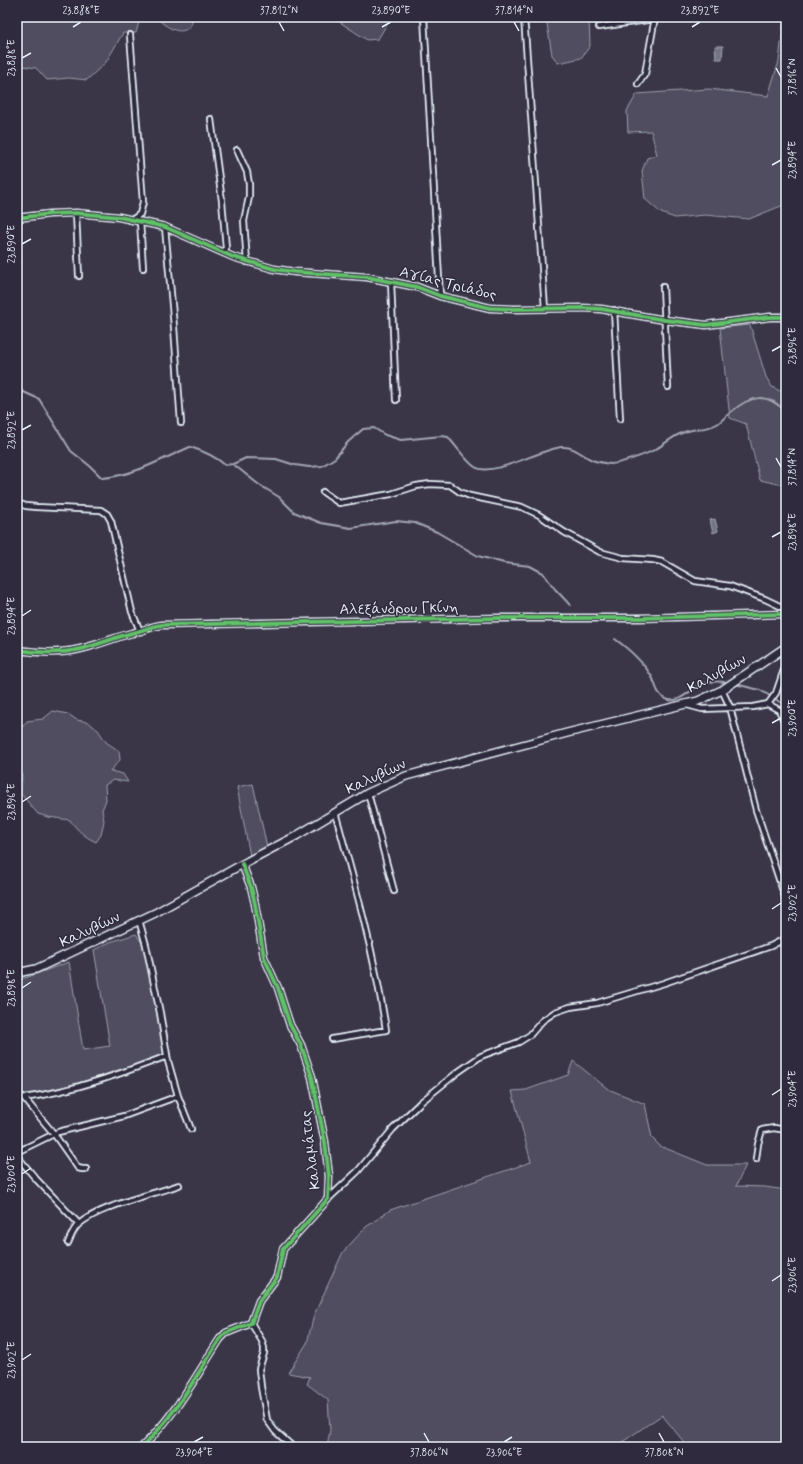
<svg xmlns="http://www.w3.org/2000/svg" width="803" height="1464" viewBox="0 0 803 1464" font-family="Mynerve,sans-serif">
<rect width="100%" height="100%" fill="#3a3648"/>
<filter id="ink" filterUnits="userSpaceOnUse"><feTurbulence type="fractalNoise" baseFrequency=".025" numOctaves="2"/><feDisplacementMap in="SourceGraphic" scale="8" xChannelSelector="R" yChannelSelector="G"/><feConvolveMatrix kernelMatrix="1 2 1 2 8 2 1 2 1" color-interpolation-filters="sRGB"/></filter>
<g filter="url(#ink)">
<path fill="#504e5f" stroke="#9ca0ac" d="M17 17H143L140 18 136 33H123L106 62 87 80 69 78 47 80 36 68 17 65Z
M156 17H193C192 20 192 24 190 26 181 38 163 25 156 17Z
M332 17H389L387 24 378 39 367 40Z
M546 17H589L590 46 581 58 558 63 552 55Z
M784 17H786V204L749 219 705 215 675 218 661 213 645 199 642 171 647 158 657 155 651 131 628 132 627 111 637 94 709 89 768 96 779 61Z
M750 325 766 377 772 387 786 394V468L783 469V485L760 480 746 424 730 418 720 328Z
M53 711 68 714 77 720 88 722 98 730 106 742 119 751 120 760 110 771 123 774 128 782 113 780 105 785 106 800 102 810 104 821 101 835 96 842C85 837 77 830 70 820L48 817 38 814 21 794 22 776 18 762 20 730 27 721 43 719Z
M253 784 267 847 250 856 237 787Z
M136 934 144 946 165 1054C119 1070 73 1087 24 1096L17 1090V980L28 977 69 962 83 1050 110 1046 94 950 110 942Z
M573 1061 608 1089 645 1104 652 1138 660 1146 707 1165H746L736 1186 765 1187 786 1190V1447H705L702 1444 698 1447H688L662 1415 615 1447H327L330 1430 328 1400 307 1384 310 1377 288 1373 307 1343 314 1315 343 1252 366 1227 390 1210 531 1162 512 1091 526 1090 568 1075Z"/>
<path fill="#737482" stroke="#a2a6b1" d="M715 46H723L722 59H716Z
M715 519 718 531 713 533 710 520Z"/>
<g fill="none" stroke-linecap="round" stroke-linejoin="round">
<path stroke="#a2a6b1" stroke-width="2" d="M17 389 39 399 71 451 90 466 102 478C133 476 162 459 190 447 203 451 215 456 225 465L233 464 246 458 276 459 295 465 309 467 322 466 335 458 348 442 363 429 374 428 385 435 401 440 442 436 448 437C455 445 467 462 475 467 493 478 540 449 562 447 574 446 583 456 592 460 597 462 605 463 610 464 619 464 648 454 656 449 665 444 673 436 682 433 693 428 707 430 717 424 722 421 726 416 731 412 751 395 767 392 786 412
M233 464 258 484 279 497 294 512 321 523 351 528 396 521 415 523 437 532 478 556 504 563 530 566 543 573 555 589 570 605
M615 639C630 650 644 662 653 679 656 686 657 695 666 699 678 705 691 689 701 684 710 681 720 681 729 683
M735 684 760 690 780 702 786 703"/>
<defs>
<path id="minor" d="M424 17 440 296
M524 17 545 309
M599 27 654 19
M130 35 143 202 140 214 132 220
M638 84 645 74 655 17
M211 119 222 201 226 248 224 253
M237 150 247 172 249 184V197L244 221 247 262
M76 213 79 276
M140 221 143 268
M165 227 174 327 181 423
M391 282 396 400
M663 287 668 387
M614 310 620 419
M323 492 339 503 391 494 416 486 430 484 450 485 460 492 470 496 522 507 539 515 564 532 600 552 623 558 653 560 662 562 695 581 730 586 765 599 786 609
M17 503 26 506 36 507 101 510 107 514 111 521 132 612 140 631
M722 690 730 707 756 810 786 900
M768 704 776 693 786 664
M687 705 702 709 753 707 768 704 779 710 786 725
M368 793 394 891
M139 920 146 945 160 1013 168 1061 178 1096 191 1129
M332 1039 386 1030C375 956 355 884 335 812
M17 1093 24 1098
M17 1152 58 1132 124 1116 178 1096
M17 1156 36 1179 79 1224
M756 1159 758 1144 762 1130 774 1128 786 1130
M86 1169H82L78 1168 54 1134 24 1098C74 1091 120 1074 167 1056
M328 1199 358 1171 393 1129 421 1102 458 1072 481 1056 519 1042 530 1035 542 1021 555 1012 570 1007 597 1003 664 983 771 946 786 938
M68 1243C71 1236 73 1229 79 1224 100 1206 151 1195 179 1185
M251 1323 262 1341 264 1348V1353L259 1369 261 1387 267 1420 275 1431 293 1447"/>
<path id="tertiary" d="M17 218 50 214 76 213 119 217 165 227 233 257 274 269 295 272 367 277 417 287 440 296 490 308 514 309 582 308 601 309 665 320 706 325 770 317H786
M17 650C31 652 46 653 60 652 85 651 109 639 132 633 143 631 151 626 162 625L500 618H639L786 614
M142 1447C175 1416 196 1376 220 1339L226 1333 251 1323 259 1301 277 1277 283 1249 328 1199 329 1176 325 1142 312 1077 301 1045 290 1025 278 988 264 957 255 904 251 887 242 864"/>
<path id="secondary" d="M17 973 36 969 155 913 248 861 296 836 368 793 406 776 567 733 698 701 722 690 786 647"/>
</defs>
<use href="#minor" stroke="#e8f1f8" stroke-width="8"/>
<use href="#tertiary" stroke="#e8f1f8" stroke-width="9"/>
<use href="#secondary" stroke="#e8f1f8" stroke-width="10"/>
<use href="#minor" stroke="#2f2a3d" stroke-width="4.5"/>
<use href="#tertiary" stroke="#2f2a3d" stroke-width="6"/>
<use href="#secondary" stroke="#2f2a3d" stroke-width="7"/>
<defs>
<path id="cycleway" d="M17 218 50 214 76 213 119 217 165 227 233 257 274 269 295 272 367 277 417 287 440 296 490 308 514 309 582 308 601 309 665 320 706 325 770 317H786
M17 650C31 652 46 653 60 652 85 651 109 639 132 633 143 631 151 626 162 625L500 618H639L786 614
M142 1447C175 1416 196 1376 220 1339L226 1333 251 1323 259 1301 277 1277 283 1249 328 1199 329 1176 325 1142 312 1077 301 1045 290 1025 278 988 264 957 255 904 251 887 242 864"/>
</defs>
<use href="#cycleway" stroke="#2f2a3d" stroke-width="6"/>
<use href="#cycleway" stroke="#61c268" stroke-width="4"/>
</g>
</g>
<path fill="none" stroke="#e8f1f8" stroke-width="1.5" d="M279 22 284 31M514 22 519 31M73 27 81 22M382 27 391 22M692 27 700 22M22 58 31 53M776 68 781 77M772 165 781 160M22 244 31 239M772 351 781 346M22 430 31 425M776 458 781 467M772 537 781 532M22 616 31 610M772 723 781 718M22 802 31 796M772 909 781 903M22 988 31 982M772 1095 781 1089M22 1174 31 1168M772 1281 781 1275M22 1360 31 1354M424 1433 429 1442M659 1433 664 1442M194 1442 203 1437M504 1442 512 1437"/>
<g text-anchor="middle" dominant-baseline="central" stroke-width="3" stroke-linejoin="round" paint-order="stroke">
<g font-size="15" fill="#e8f1f8" stroke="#2f2a3d">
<text transform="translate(448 284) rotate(14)">Αγίας Τριάδος</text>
<text transform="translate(399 609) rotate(-1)">Αλεξάνδρου Γκίνη</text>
<text transform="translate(717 674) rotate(-29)">Καλυβίων</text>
<text transform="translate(376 777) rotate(-25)">Καλυβίων</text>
<text transform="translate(90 930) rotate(-25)">Καλυβίων</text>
<text transform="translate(311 1150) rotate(-97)">Καλαμάτας</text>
</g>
</g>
<rect width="803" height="1464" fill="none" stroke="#2f2a3d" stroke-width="44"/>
<rect x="22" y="22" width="759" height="1420" fill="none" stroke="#e8f1f8" stroke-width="1.5"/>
<g font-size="10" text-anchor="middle" fill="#e8f1f8">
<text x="81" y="14">23.888°E</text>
<text x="279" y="14">37.812°N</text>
<text x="391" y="14">23.890°E</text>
<text x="514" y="14">37.814°N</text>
<text x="700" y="14">23.892°E</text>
<text transform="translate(11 58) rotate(-90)" y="4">23.888°E</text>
<text transform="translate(792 77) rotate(-90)" y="4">37.816°N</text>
<text transform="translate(792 160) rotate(-90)" y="4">23.894°E</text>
<text transform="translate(11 244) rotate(-90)" y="4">23.890°E</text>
<text transform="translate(792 346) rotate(-90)" y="4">23.896°E</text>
<text transform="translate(11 430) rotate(-90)" y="4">23.892°E</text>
<text transform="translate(792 467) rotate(-90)" y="4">37.814°N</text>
<text transform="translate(792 532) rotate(-90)" y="4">23.898°E</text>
<text transform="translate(11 616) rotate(-90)" y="4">23.894°E</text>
<text transform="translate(792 718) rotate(-90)" y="4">23.900°E</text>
<text transform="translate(11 802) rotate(-90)" y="4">23.896°E</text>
<text transform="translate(792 903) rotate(-90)" y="4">23.902°E</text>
<text transform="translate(11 988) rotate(-90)" y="4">23.898°E</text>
<text transform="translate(792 1089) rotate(-90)" y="4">23.904°E</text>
<text transform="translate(11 1174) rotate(-90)" y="4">23.900°E</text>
<text transform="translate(792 1275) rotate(-90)" y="4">23.906°E</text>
<text transform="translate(11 1360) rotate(-90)" y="4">23.902°E</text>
<text x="194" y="1456">23.904°E</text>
<text x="429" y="1456">37.806°N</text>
<text x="504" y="1456">23.906°E</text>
<text x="664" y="1456">37.808°N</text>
</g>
</svg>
